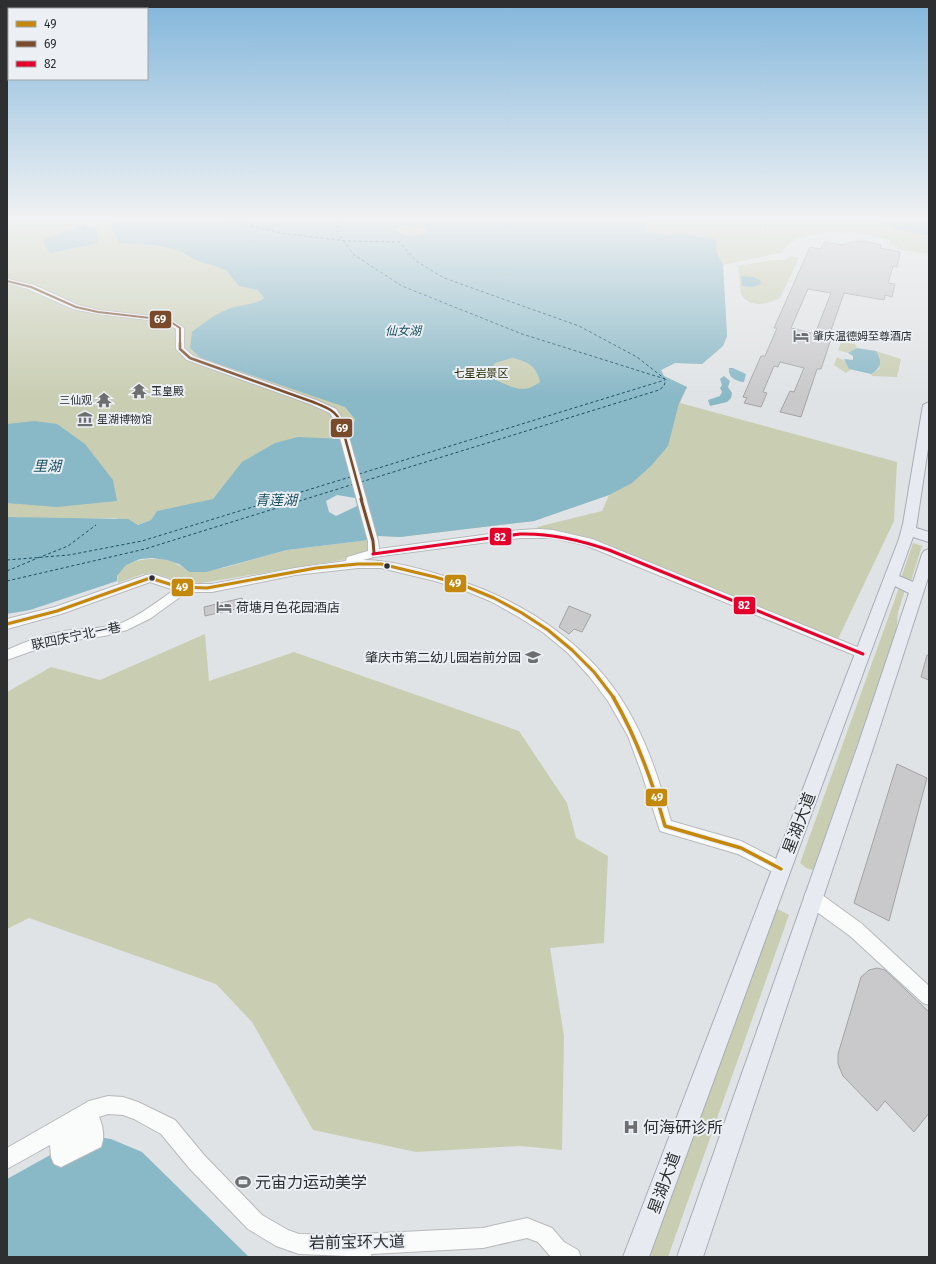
<svg xmlns="http://www.w3.org/2000/svg" width="936" height="1264" viewBox="0 0 936 1264" font-family="'Fira Sans','Noto Sans SC',sans-serif">
<rect width="100%" height="100%" fill="#e0e3e5"/>
<path fill="#c9ceb2" d="M7 220H929V254L897 249 898 247 889 245 890 240 860 233 824 232 797 239 791 242 780 253 723 265 727 336 723 346 702 364 675 363 661 370 664 376 687 387 680 403 897 462 894 521 838 639 592 538 556 530 539 529 537 527 602 511 609 495 534 521 400 537 379 536 369 540 367 552 354 558 202 583 182 582 153 573 143 574 118 583C112 559 152 557 167 560 175 562 182 567 189 572L223 568 287 550 369 540 340 439 222 489 213 500 157 511 151 520 137 525 115 518 59 519 7 517Z
M790 256 799 258 780 298C768 304 750 309 741 294L738 266 772 260H786Z
M841 342 855 344 857 348 848 353 838 350Z
M876 351 901 359 897 377 872 376 871 374 879 369 880 357Z
M837 357 845 361 850 370 846 373 834 365Z
M913 543 922 546 911 581 901 578Z
M900 585 906 587 898 612 896 634 813 870 806 868 800 863Z
M205 634 209 681 294 652 519 731 567 803 576 838 608 856 604 943 550 948 564 1036 562 1150 520 1146 416 1152 313 1130 252 1022 216 984 29 918 7 929V692L51 667 100 680Z
M774 907 789 915 668 1257H646Z"/>
<path fill="#89b8c7" fill-rule="evenodd" d="M115 220H640L646 228 644 231 672 236 673 233 717 239 716 251 723 265 727 336 723 346 702 364 675 363 661 370 664 376 687 387 679 403 668 446 651 466 632 483 609 495 534 521 400 537 379 536 369 540 287 550 206 572H189L179 564 167 560 152 558 140 559 126 565 117 576V581L30 610 7 614V517L128 519 138 525 151 520 157 511 213 499 242 462 275 443 298 437 341 439 350 437 355 419 345 407 201 358 190 348 192 332C205 322 219 311 235 307 244 304 257 305 264 298L258 290 239 286 226 270 196 260 178 250 155 245 119 243 111 226ZM401 226H416L425 228 427 232C418 236 403 240 396 229ZM512 358C527 361 537 366 540 382 528 391 520 390 507 385 497 381 492 379 492 368L495 363ZM337 495 355 498 357 506 336 516 329 512 326 501Z
M880 220H929V236L900 230Z
M83 225 96 226 98 243 50 253 43 242 47 238Z
M741 276 753 277 760 280 761 284 753 287 742 286Z
M857 348 876 351C883 361 881 368 871 374L849 369 844 359 853 360V356L848 353Z
M729 368H733L746 374 744 382C736 381 728 378 729 368Z
M724 376 730 381 728 387 732 393 731 398 727 402 710 406 708 400 720 396 722 392 720 388 722 385 720 379Z
M34 421 57 424 85 444 113 480 117 501 57 507 7 503V424Z
M90 1136 111 1139 142 1152 249 1257H7V1179L52 1154Z"/>
<g fill="none" stroke-linecap="round" stroke-linejoin="round">
<path stroke="#1a5161" stroke-width="1" stroke-dasharray="3 2.5" stroke-linecap="butt" d="M229 220 281 233 347 241 399 242 416 261 444 278 579 326 637 357 665 379
M338 220V233L354 255 402 286 522 334 665 379
M359 474 665 380
M361 482 659 390 664 386 666 379
M43 556 68 546 96 525
M7 560 69 555 142 541 350 477
M7 571 40 557
M7 581 145 549 354 484"/>
</g>
<path fill="#c9c9cb" stroke="#a3a3a5" fill-rule="evenodd" d="M864 241 881 245 880 248 900 252 897 267 893 266 888 283 895 284 892 297 885 295 884 300 844 293 828 339H831L821 369H817L801 417 780 412 790 391 794 392 804 368 780 362 778 367 774 366 763 392 767 393 761 407 744 403 747 398 743 397 761 356H765L777 328H774L810 247 821 249 824 242 843 245 852 242ZM808 289 831 293 815 334 791 328Z
M242 598 244 607 205 616 204 607Z
M569 606 591 615 582 632 574 629 569 634 559 627Z
M927 655H929V680L921 677Z
M897 764 927 778 889 921 854 903Z
M877 968 885 970 929 1012V1113L914 1132 885 1101 877 1111 843 1076 838 1064V1054L861 977 869 970Z"/>
<g fill="none" stroke-linecap="round" stroke-linejoin="round">
<defs>
<path id="minor" d="M7 279 34 285 78 305 98 310 168 318 184 328V348L193 356 316 400 336 409 345 423 378 541 379 549 520 530 539 529 553 530 592 539 867 651 869 654 867 657 863 659 859 657 585 545 553 538H520L374 557 363 560C391 560 424 570 451 578 527 601 598 650 634 721 651 753 661 787 671 821L741 841 786 864 789 869 786 874 781 876 738 854 660 831 642 774 628 736 608 701 589 676 568 653 544 633 517 616 490 601 461 589 435 581 381 568H358L295 575 212 592H187L151 618 127 630 104 636 54 643 7 660V650C27 641 49 633 71 630 87 628 104 629 119 624 139 616 157 602 174 590L150 582 61 614 7 629V619L55 607 146 575 153 574 183 584H212L295 568 346 561 347 557 368 551V541L336 423 330 413 310 404 187 360 176 349V329L166 322 98 314 73 309 28 289 7 283Z
M812 890 818 892 862 924 929 986V1005L923 1003 850 936 806 904 804 898 806 892Z
M108 1096 123 1097 138 1102 175 1120 204 1155 262 1215 288 1230 299 1234 341 1235 483 1228 527 1218 552 1228 564 1242 578 1250 581 1257H551L538 1242 527 1238 483 1248 371 1254 372 1257 299 1254 276 1246 248 1229 190 1169 161 1134 134 1119 123 1115 108 1114 99 1117C103 1126 105 1137 101 1147L61 1167 54 1164 51 1157 50 1145 7 1169V1148L89 1101Z"/>
<path id="major" d="M929 402V442L916 528 929 532V542L913 537 899 576 913 582 922 554 924 551 929 549V575L874 745 703 1257H677L858 745 909 593 895 586 649 1257H623L899 539 903 524 923 405Z"/>
</defs>
<use href="#minor" stroke="#b7b9bb" stroke-width="2"/>
<use href="#major" stroke="#a7adb7" stroke-width="2"/>
<use href="#minor" fill="#fafbfb" fill-rule="evenodd"/>
<use href="#major" fill="#e7eaf0" fill-rule="evenodd"/>
<defs>
<path id="bus-1-far1" d="M7 624 57 611 150 578 179 587 207 588 316 568 358 564H381L435 577 465 586 494 598 522 613 548 630 572 650 594 672 614 698"/>
<path id="bus-1" d="M613 697C637 738 652 780 665 826L741 848 781 869"/>
<path id="bus-2-far2" d="M7 281 31 287 76 307 98 312 168 320 180 328V344"/>
<path id="bus-2-far1" d="M180 343V349L190 358 313 402C325 407 336 410 341 423L362 500"/>
<path id="bus-2" d="M361 499 373 541 374 553"/>
<path id="bus-3" d="M373 554 520 534C551 533 580 540 609 550L863 654"/>
</defs>
<use href="#bus-1-far1" stroke="#ecf0f5" stroke-width="6"/>
<use href="#bus-1" stroke="#ecf0f5" stroke-width="6"/>
<use href="#bus-2-far2" stroke="#ecf0f5" stroke-width="4"/>
<use href="#bus-2-far1" stroke="#ecf0f5" stroke-width="5"/>
<use href="#bus-2" stroke="#ecf0f5" stroke-width="6"/>
<use href="#bus-3" stroke="#ecf0f5" stroke-width="6"/>
<use href="#bus-1-far1" stroke="#c4880c" stroke-width="3"/>
<use href="#bus-1" stroke="#c4880c" stroke-width="3.5"/>
<use href="#bus-2-far2" stroke="#7a4b2a" stroke-width="2"/>
<use href="#bus-2-far1" stroke="#7a4b2a" stroke-width="2.5"/>
<use href="#bus-2" stroke="#7a4b2a" stroke-width="3"/>
<use href="#bus-3" stroke="#e4002b" stroke-width="3"/>
</g>
<linearGradient id="sky" x2="0" y2="1"><stop stop-color="#82b6db"/><stop offset="0.55" stop-color="#f1f2f3"/><stop offset="1" stop-color="#f1f2f3" stop-opacity="0"/></linearGradient>
<rect width="936" height="397" fill="url(#sky)"/>
<defs>
<symbol id="hotel-bare" viewBox="-9 -9 18 18"><path d="M-6-4.5h1.5V1H6V5H4.5V3h-9V5H-6ZM-4 0a1.8 1.8 0 1 1 3.6 0ZM.5 0V-2.5h3Q6-2.5 6 0Z" fill="#6c6e70" stroke="#ecf0f5" stroke-width="2.5" paint-order="stroke"/></symbol>
<symbol id="temple-bare" viewBox="-9 -9 18 18"><path d="M0-6L5-2H3V0L6.5 2.5H4V6H1.5V3h-3V6H-4V2.5H-6.5L-3 0V-2H-5Z" fill="#6c6e70" stroke="#ecf0f5" stroke-width="2.5" paint-order="stroke"/></symbol>
<symbol id="museum-bare" viewBox="-9 -9 18 18"><path d="M0-6L6-3V-2H-6V-3ZM-5-1h2V3h-2ZM-1-1h2V3h-2ZM3-1h2V3H3ZM-6 4H6V6H-6Z" fill="#6c6e70" stroke="#ecf0f5" stroke-width="2.5" paint-order="stroke"/></symbol>
<symbol id="school-bare" viewBox="-9 -9 18 18"><path d="M0-5L7-2L0 1L-7-2ZM-4 1L0 2.5L4 1V4Q0 6-4 4Z" fill="#6c6e70" stroke="#ecf0f5" stroke-width="2.5" paint-order="stroke"/></symbol>
<symbol id="hospital-bare" viewBox="-9 -9 18 18"><path d="M-5-5h3v3.5h4V-5h3V5h-3V1.5h-4V5h-3Z" fill="#6c6e70" stroke="#ecf0f5" stroke-width="2.5" paint-order="stroke"/></symbol>
<symbol id="stadium-bare" viewBox="-9 -9 18 18"><path d="M0-5a6.5 5 0 1 0 0 10a6.5 5 0 1 0 0-10ZM-3.5-1.8h7v3.6h-7Z" fill="#6c6e70" stroke="#ecf0f5" stroke-width="2.5" paint-order="stroke"/></symbol>
</defs>
<g fill-rule="evenodd">
<use href="#hotel-bare" x="790" y="325" width="22" height="22"/>
<use href="#temple-bare" x="128" y="380" width="22" height="22"/>
<use href="#temple-bare" x="93" y="389" width="22" height="22"/>
<use href="#museum-bare" x="74" y="408" width="22" height="22"/>
<use href="#hotel-bare" x="213" y="596" width="22" height="22"/>
<use href="#school-bare" x="522" y="646" width="22" height="22"/>
<use href="#hospital-bare" x="620" y="1116" width="22" height="22"/>
<use href="#stadium-bare" x="232" y="1171" width="22" height="22"/>
</g>
<g fill="#2d2f31" stroke="#ecf0f5" stroke-width="1.5">
<circle cx="387" cy="566" r="3.5"/>
<circle cx="152" cy="578" r="3.5"/>
</g>
<g text-anchor="middle" dominant-baseline="central" stroke-width="4" stroke-linejoin="round" paint-order="stroke">
<g font-size="11" fill="#2d2f31" stroke="#ecf0f5" text-anchor="start">
<text x="813" y="336">肇庆温德姆至尊酒店</text>
<text x="151" y="391">玉皇殿</text>
<text x="92" y="400" text-anchor="end">三仙观</text>
<text x="97" y="419">星湖博物馆</text>
</g>
<g font-size="11" fill="#2a2e02" stroke="#ecf0f5">
<text x="481" y="373">七星岩景区</text>
</g>
<g font-size="12" font-style="italic" fill="#1a5161" stroke="#ecf0f5">
<text x="403" y="331">仙女湖</text>
</g>
<g font-size="13" fill="#2d2f31" stroke="#ecf0f5" text-anchor="start">
<text x="236" y="607">荷塘月色花园酒店</text>
<text x="521" y="657" text-anchor="end">肇庆市第二幼儿园岩前分园</text>
</g>
<g font-size="13" fill="#2d2f31" stroke="#ecf0f5">
<text transform="translate(76 636) rotate(-12)">联四庆宁北一巷</text>
</g>
<g font-size="14" font-style="italic" fill="#1a5161" stroke="#ecf0f5">
<text x="47" y="466">里湖</text>
<text x="276" y="500">青莲湖</text>
</g>
<g font-size="16" fill="#2d2f31" stroke="#ecf0f5">
<text transform="translate(799 823) rotate(-69)">星湖大道</text>
<text transform="translate(664 1183) rotate(-70)">星湖大道</text>
<text transform="translate(357 1242) rotate(-1)">岩前宝环大道</text>
</g>
<g font-size="16" fill="#2d2f31" stroke="#ecf0f5" text-anchor="start">
<text x="643" y="1127">何海研诊所</text>
<text x="255" y="1182">元宙力运动美学</text>
</g>
</g>
<g stroke="#ecf0f5" stroke-width="1.5">
<rect x="149" y="310" width="23" height="19" rx="4" fill="#7a4b2a"/>
<rect x="330" y="418" width="23" height="20" rx="4" fill="#7a4b2a"/>
<rect x="489" y="527" width="23" height="19" rx="4" fill="#e4002b"/>
<rect x="444" y="574" width="23" height="19" rx="4" fill="#c4880c"/>
<rect x="171" y="578" width="23" height="19" rx="4" fill="#c4880c"/>
<rect x="733" y="596" width="23" height="19" rx="4" fill="#e4002b"/>
<rect x="645" y="788" width="23" height="19" rx="4" fill="#c4880c"/>
</g>
<g font-size="11" text-anchor="middle" font-weight="bold" fill="#fff">
<text x="160" y="323">69</text>
<text x="342" y="432">69</text>
<text x="500" y="541">82</text>
<text x="455" y="587">49</text>
<text x="182" y="591">49</text>
<text x="744" y="609">82</text>
<text x="657" y="801">49</text>
</g>
<rect width="936" height="1264" fill="none" stroke="#2d2f31" stroke-width="16"/>
<rect x="8" y="8" width="140" height="72" fill="#ecf0f5" stroke="#a0a3a7"/>
<rect x="16" y="21" width="20" height="6" fill="#c4880c" stroke="#a0a3a7"/>
<text x="44" y="28" font-size="12" fill="#2d2f31">49</text>
<rect x="16" y="41" width="20" height="6" fill="#7a4b2a" stroke="#a0a3a7"/>
<text x="44" y="48" font-size="12" fill="#2d2f31">69</text>
<rect x="16" y="61" width="20" height="6" fill="#e4002b" stroke="#a0a3a7"/>
<text x="44" y="68" font-size="12" fill="#2d2f31">82</text>
</svg>
